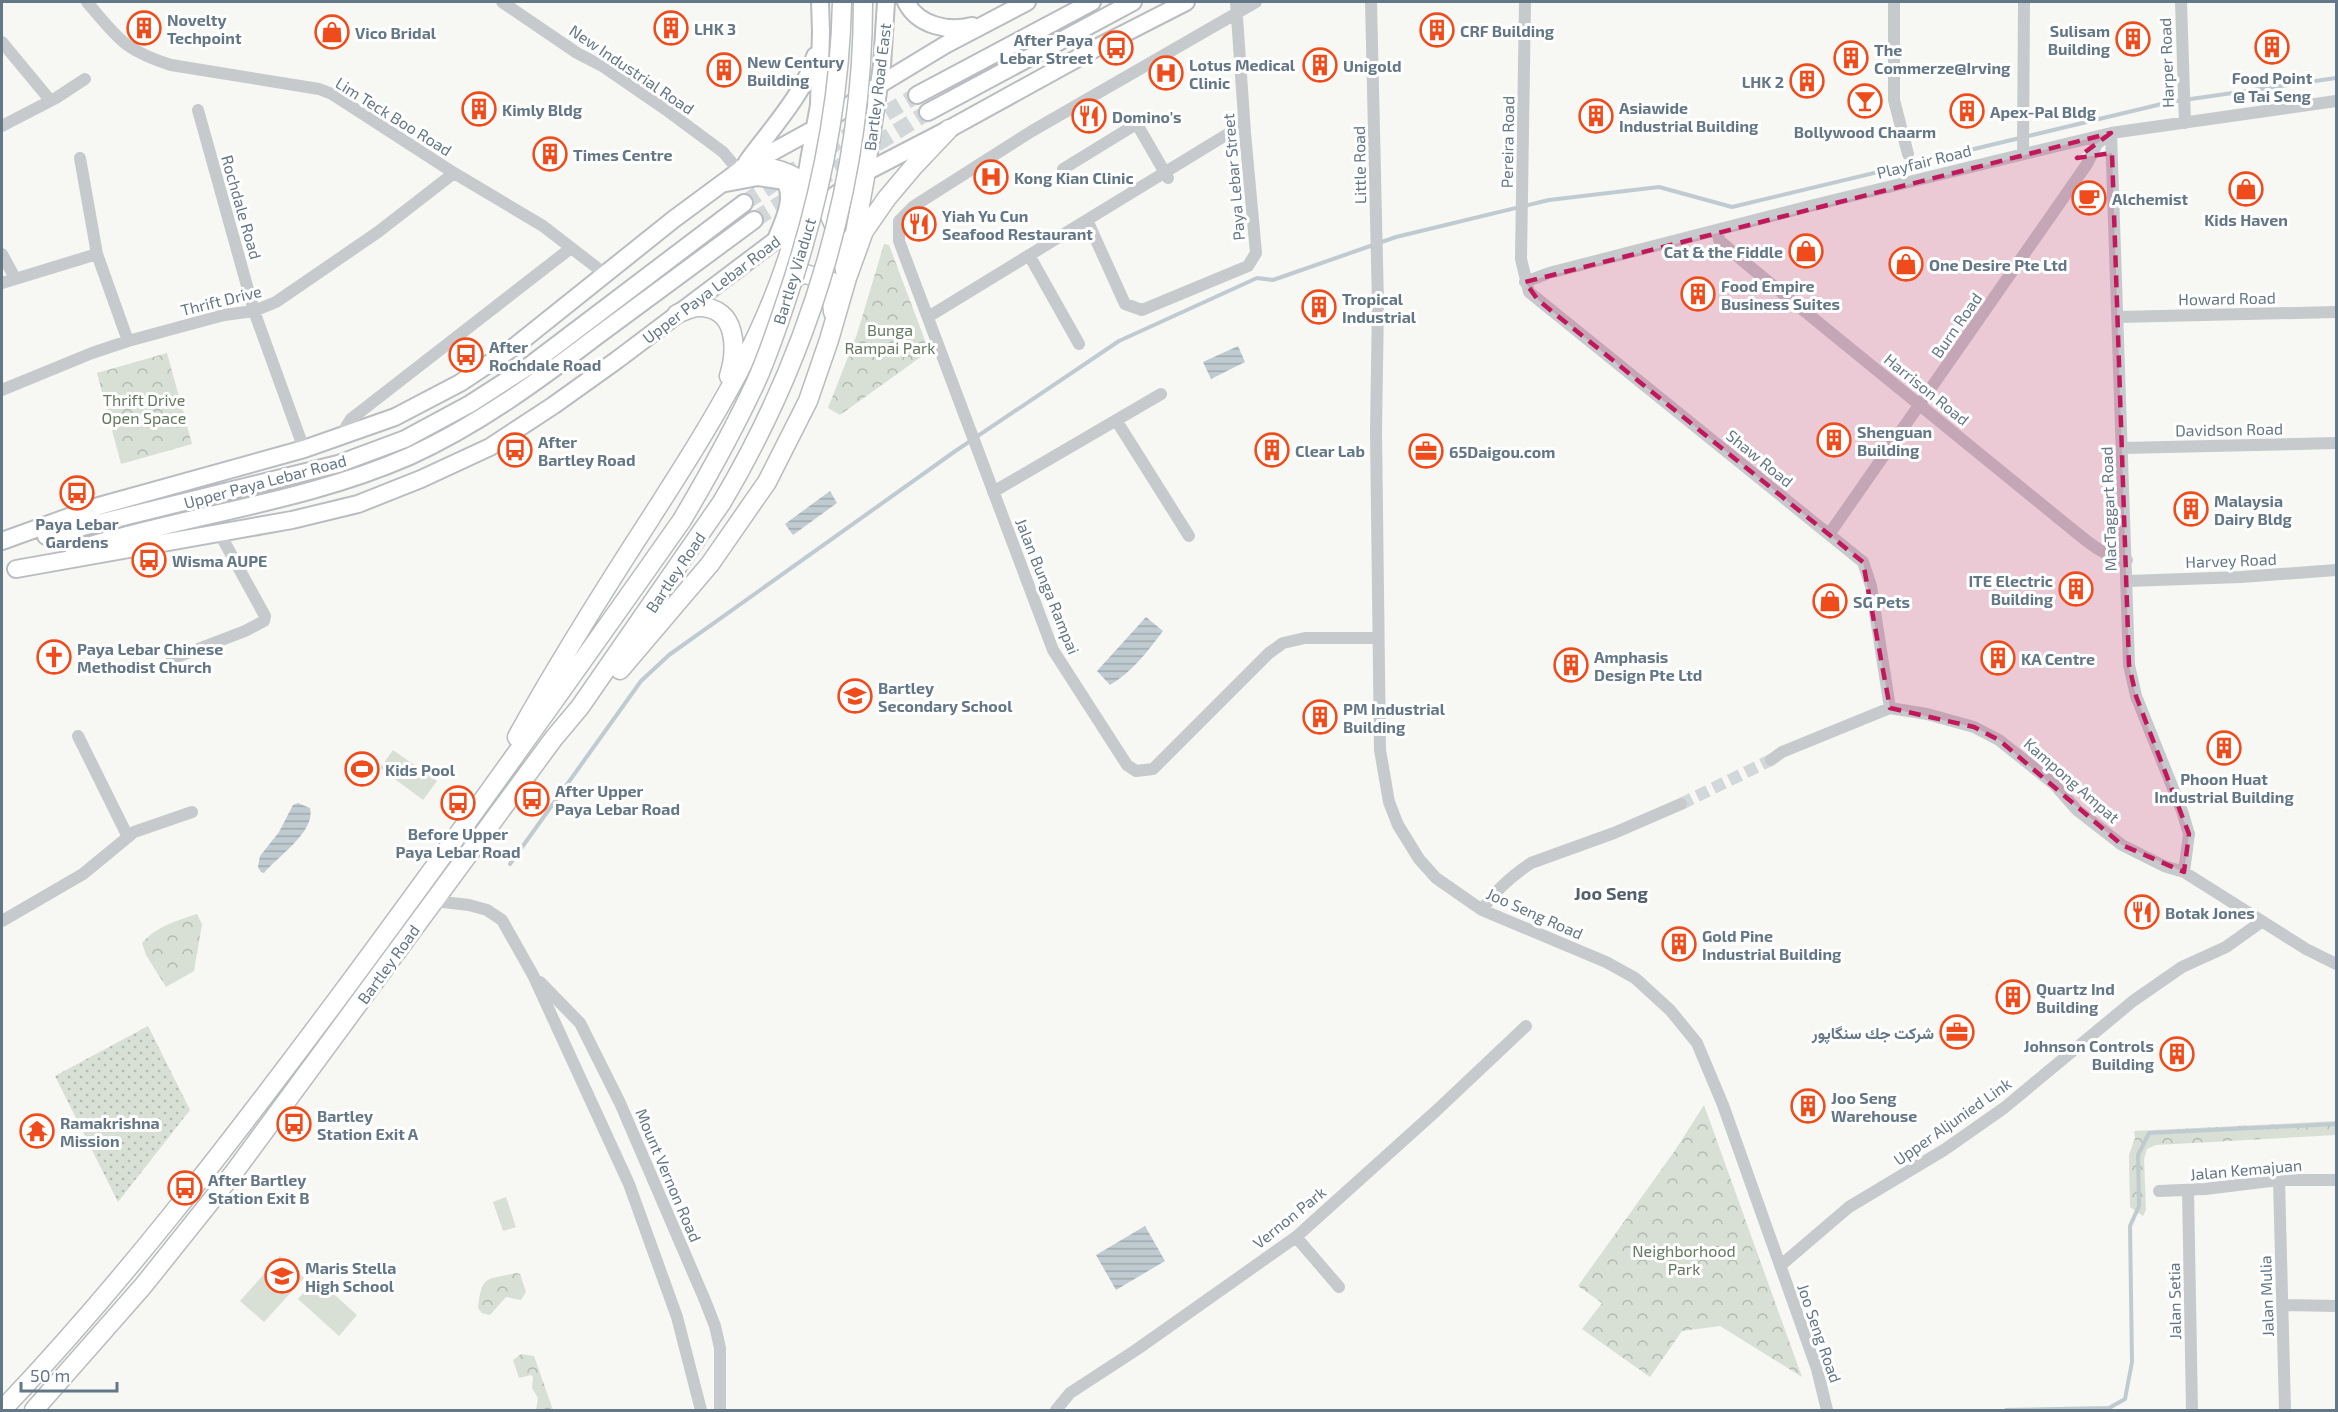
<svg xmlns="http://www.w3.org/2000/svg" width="2338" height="1412" viewBox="0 0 2338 1412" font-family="'Exo 2',Vazirmatn,sans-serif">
<defs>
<pattern id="grass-dots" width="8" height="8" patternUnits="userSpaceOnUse" patternTransform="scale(1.5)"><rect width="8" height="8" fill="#d8dfd4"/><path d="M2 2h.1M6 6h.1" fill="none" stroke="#b3bab2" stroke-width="1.8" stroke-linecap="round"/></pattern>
<pattern id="park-crowns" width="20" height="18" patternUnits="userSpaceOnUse" patternTransform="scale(1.5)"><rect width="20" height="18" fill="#d8dfd4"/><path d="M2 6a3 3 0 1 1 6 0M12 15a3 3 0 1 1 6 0" fill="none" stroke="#b3bab2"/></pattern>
<pattern id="water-rules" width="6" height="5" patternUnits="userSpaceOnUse" patternTransform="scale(1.5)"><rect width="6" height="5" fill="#bfcbd0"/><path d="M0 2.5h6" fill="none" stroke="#9faaae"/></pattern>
</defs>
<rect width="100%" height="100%" fill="#f7f7f4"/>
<path fill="url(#grass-dots)" d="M148 1026 190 1110 118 1202 55 1076Z"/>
<path fill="url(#park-crowns)" d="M884 244 889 245 929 351 840 415 828 408 857 334Z
M167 353 192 444 121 464 97 373Z
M197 914 202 924 194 971 166 987 146 955 142 943C157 926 176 921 197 914Z
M1704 1105 1802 1377 1720 1326 1682 1331 1650 1377 1582 1329 1602 1303 1578 1286 1676 1149Z
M2336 1121V1135L2156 1145 2147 1149 2144 1159 2146 1210 2143 1216 2130 1207 2129 1155 2135 1138 2134 1131Z
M516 1273 520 1274 526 1292 521 1300 506 1297 490 1315 482 1313 478 1308C482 1275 485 1280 516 1273Z
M521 1354 534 1356 553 1410H536L538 1398 532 1388 533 1377 531 1375 519 1378 513 1360Z"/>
<path fill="#d8dfd4" d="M393 750 437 781 423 800 380 768Z
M506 1197 516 1227 503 1231 493 1202Z
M280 1256 304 1278 264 1322 240 1301Z
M316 1278 357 1315 339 1336 298 1299Z"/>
<path fill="url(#water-rules)" d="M1238 346 1245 362 1211 379 1203 362Z
M830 491 837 503 793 535 785 524Z
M1146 617 1163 631C1147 652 1132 672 1110 685L1097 671Z
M298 803 310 808C316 832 277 857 264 873L261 872 258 867 260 856 279 832 293 805Z
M1145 1226 1165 1261 1116 1290 1096 1255Z"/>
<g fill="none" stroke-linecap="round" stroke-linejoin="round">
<path stroke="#bfcbd0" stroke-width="4" d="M510 864 641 681 669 655 954 452 1119 341 1257 278 1273 280 1396 237 1549 200 1659 187 1732 207 2170 102 2336 78
M2006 1410 2109 1408 2125 1399 2132 1362 2130 1226 2139 1206 2138 1155 2149 1133 2336 1124"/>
<path stroke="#d2d7d9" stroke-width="12" stroke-dasharray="12 6" stroke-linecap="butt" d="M1681 804 1771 760"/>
<path stroke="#d2d7d9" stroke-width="16" stroke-dasharray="16 8" stroke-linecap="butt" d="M744 203 842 139 917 95
M754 220 928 112"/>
<defs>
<path id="major" d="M906 2C918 26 949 32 972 26
M917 95 1092 2
M928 112 1133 2
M747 162C768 133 807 90 815 56
M866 172 882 65 886 2
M726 183 758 177 785 181C795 199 784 220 777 237
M798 222 819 105 821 31 820 2
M46 536 338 464 405 439 470 404 529 366 744 203
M2 541 99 506 304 449 395 417 460 383 514 347 674 219 743 168 816 128 879 85 945 45 1027 2
M74 550C185 515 303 503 410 456 478 425 538 381 597 336 649 298 701 259 754 220
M16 569 292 520 358 504 421 479 490 447 554 405 617 360 866 172 949 129 1096 48 1186 2"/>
<path id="highway" d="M743 168C752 168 763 166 771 168 827 181 838 228 846 276
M853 244 866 172
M784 288 802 273 830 281 833 312
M677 314C684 311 692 307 699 307 738 307 737 350 729 376
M620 670 710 564 767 482 808 401 829 340 847 278 864 231 887 198 914 166 949 129
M517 737C558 663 604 590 650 519 710 425 771 331 798 222
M2 1410C121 1285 226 1148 330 1009 450 848 566 685 682 520
M34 1410 143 1286 235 1171 554 738 580 707 722 502"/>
</defs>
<use href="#major" stroke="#b9bdc1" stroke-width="20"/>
<use href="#highway" stroke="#b8bcbf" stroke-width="21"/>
<path stroke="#c6cacd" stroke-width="12" d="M87 2C118 38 123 50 171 65L319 89 332 94 454 173 543 226 605 274
M502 2 577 53 604 67 665 109 723 152 739 171
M1256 2 1032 131 914 206 899 221V241L1053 650 1127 765 1136 771 1153 769 1269 653 1283 643 1305 638H1378
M1371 2 1378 304 1376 431 1380 750 1389 802 1398 825 1419 859 1436 878 1482 910 1606 962 1635 978 1670 1010 1697 1043 1723 1105 1817 1369 1827 1410
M1525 2 1521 259 1529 292 1863 562 1871 586 1890 708
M1894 2V100L1908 154
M2181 2 2185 123
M2 42 50 100
M198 110 254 311 304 449
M2 126 56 98 85 79
M2111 133 2129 665 2136 696 2182 811 2189 834 2184 872
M2023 153 2024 2
M80 158 97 254 128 341
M1063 169 1133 126H1138L1168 178
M1087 220 1125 304 1142 310 1248 266 1256 253 1245 133 1236 2
M1718 230 1719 240 1743 261 2078 534C2094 547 2107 557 2127 560
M2 254 15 278
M1029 255 1079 344
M1525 282 1549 273 1814 205 2111 133 2336 101
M2 283 97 254
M928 317 1244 124
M2118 317 2336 312
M2 390 92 353 128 341 224 315 254 311 276 302 378 232 454 173
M1116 420 1189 536
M345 435 346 427 351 419 571 248
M2123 448 2336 443
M993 492 1161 394
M1830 533 2087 164 2097 144 2106 136
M2128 581 2241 577 2336 570
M172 659 245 631 264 621 265 616 220 534
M78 736 128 837
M1771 760 1782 752 1890 708 1927 714 1974 727 1999 740 2054 784 2077 810 2122 845 2164 866 2184 872 2306 949 2336 964
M434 901 469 905 487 910 502 920 533 975 629 1184 677 1317 701 1410
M1482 910C1494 892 1513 875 1531 863L1614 833 1681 804
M2 921 83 874 134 832 192 812
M540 982 580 1023 620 1103 704 1298 715 1326 720 1348V1410
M2279 1180 2285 1410
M2188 1190 2192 1410
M2159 1191 2205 1189 2279 1180H2336
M1296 1237 1339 1287
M1780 1266 1849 1207 1944 1150 2004 1108 2133 1001 2182 967 2226 947 2261 922
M2283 1305 2336 1306
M1056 1410 1070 1393 1136 1350 1296 1237 1436 1111 1526 1026"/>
<use href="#major" stroke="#fff" stroke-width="16"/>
<use href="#highway" stroke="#fff" stroke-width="18"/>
<defs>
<path id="highway-bridge" d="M722 502C812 350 863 179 863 2
M682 520C708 476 733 431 755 384 768 356 778 325 788 295 820 200 840 102 842 2"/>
</defs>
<use href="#highway-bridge" stroke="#b8bcbf" stroke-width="21" stroke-linecap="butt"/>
<use href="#highway-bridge" stroke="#fff" stroke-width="18"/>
</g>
<path fill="#c2185b" fill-opacity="0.2" stroke="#c2185b" stroke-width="4.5" stroke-dasharray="12 8" stroke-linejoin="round" d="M2111 133 2077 158 2112 153 2129 665 2136 696 2189 834 2184 872 2122 845 1999 740 1974 727 1890 708 1863 562 1538 300 1525 282Z"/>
<defs>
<symbol id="building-ring" viewBox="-11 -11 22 22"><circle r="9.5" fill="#fff" stroke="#f04c1b" stroke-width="1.5"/><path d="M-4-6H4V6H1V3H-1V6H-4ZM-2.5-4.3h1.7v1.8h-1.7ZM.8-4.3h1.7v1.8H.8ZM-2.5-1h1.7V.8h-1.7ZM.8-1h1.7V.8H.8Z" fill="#f04c1b"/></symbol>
<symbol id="shop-ring" viewBox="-11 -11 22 22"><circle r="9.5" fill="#fff" stroke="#f04c1b" stroke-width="1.5"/><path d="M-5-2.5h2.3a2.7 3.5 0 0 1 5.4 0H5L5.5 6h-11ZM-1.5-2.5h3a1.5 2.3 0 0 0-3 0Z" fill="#f04c1b"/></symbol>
<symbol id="bus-ring" viewBox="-11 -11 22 22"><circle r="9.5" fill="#fff" stroke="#f04c1b" stroke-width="1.5"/><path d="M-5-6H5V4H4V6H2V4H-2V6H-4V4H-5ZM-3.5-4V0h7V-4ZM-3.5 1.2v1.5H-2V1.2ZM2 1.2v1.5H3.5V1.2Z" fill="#f04c1b"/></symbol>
<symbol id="hospital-ring" viewBox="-11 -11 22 22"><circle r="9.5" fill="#fff" stroke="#f04c1b" stroke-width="1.5"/><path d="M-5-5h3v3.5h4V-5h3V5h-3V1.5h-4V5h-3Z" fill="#f04c1b"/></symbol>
<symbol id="bar-ring" viewBox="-11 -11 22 22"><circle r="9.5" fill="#fff" stroke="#f04c1b" stroke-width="1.5"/><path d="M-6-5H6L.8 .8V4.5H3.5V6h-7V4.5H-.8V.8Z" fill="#f04c1b"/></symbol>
<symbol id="restaurant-ring" viewBox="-11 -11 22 22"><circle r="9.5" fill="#fff" stroke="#f04c1b" stroke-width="1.5"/><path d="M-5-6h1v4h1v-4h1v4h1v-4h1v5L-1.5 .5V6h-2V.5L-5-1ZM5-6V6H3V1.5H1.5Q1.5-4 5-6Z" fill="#f04c1b"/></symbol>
<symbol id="cafe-ring" viewBox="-11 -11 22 22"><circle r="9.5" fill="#fff" stroke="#f04c1b" stroke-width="1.5"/><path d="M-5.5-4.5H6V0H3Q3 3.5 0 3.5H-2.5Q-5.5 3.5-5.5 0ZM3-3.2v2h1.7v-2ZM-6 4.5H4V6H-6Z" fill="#f04c1b"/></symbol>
<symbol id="office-ring" viewBox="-11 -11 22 22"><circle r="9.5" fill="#fff" stroke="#f04c1b" stroke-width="1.5"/><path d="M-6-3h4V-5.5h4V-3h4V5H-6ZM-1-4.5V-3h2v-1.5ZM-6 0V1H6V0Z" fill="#f04c1b"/></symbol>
<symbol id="church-ring" viewBox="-11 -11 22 22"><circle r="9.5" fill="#fff" stroke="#f04c1b" stroke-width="1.5"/><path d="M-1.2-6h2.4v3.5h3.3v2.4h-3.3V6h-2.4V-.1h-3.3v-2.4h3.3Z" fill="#f04c1b"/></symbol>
<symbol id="school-ring" viewBox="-11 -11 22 22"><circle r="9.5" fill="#fff" stroke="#f04c1b" stroke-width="1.5"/><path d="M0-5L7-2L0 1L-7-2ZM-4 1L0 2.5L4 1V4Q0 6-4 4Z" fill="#f04c1b"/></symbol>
<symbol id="stadium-ring" viewBox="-11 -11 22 22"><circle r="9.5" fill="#fff" stroke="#f04c1b" stroke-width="1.5"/><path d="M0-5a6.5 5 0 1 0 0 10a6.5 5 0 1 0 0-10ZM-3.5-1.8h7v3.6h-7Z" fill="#f04c1b"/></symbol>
<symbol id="temple-ring" viewBox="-11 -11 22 22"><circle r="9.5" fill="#fff" stroke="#f04c1b" stroke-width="1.5"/><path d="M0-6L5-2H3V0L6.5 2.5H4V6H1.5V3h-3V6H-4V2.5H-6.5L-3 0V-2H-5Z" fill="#f04c1b"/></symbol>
</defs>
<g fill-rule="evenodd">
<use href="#building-ring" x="125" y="9" width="38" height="38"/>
<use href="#building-ring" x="652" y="9" width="38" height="38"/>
<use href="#building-ring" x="1418" y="11" width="38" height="38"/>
<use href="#shop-ring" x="313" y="13" width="38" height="38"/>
<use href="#building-ring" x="2114" y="20" width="38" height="38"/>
<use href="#building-ring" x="2253" y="28" width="38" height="38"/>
<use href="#bus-ring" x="1097" y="29" width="38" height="38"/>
<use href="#building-ring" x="1832" y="39" width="38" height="38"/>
<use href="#building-ring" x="1301" y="46" width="38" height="38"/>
<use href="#building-ring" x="705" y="51" width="38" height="38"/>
<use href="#hospital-ring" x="1147" y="54" width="38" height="38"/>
<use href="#building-ring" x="1788" y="62" width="38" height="38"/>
<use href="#bar-ring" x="1846" y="82" width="38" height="38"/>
<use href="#building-ring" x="460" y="90" width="38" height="38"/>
<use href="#building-ring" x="1948" y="92" width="38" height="38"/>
<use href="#restaurant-ring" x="1070" y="97" width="38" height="38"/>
<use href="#building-ring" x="1577" y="97" width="38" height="38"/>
<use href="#building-ring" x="531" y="135" width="38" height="38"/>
<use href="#hospital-ring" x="972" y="158" width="38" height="38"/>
<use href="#shop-ring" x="2227" y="170" width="38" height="38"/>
<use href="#cafe-ring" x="2070" y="179" width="38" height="38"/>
<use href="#restaurant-ring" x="900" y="205" width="38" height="38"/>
<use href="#shop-ring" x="1787" y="232" width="38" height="38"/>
<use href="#shop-ring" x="1887" y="245" width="38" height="38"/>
<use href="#building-ring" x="1679" y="275" width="38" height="38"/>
<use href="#building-ring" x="1300" y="288" width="38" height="38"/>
<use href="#bus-ring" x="447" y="336" width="38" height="38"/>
<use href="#building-ring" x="1815" y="421" width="38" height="38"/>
<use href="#bus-ring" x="496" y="431" width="38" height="38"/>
<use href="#building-ring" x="1253" y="431" width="38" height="38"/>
<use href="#office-ring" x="1407" y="432" width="38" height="38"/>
<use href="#bus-ring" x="58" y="474" width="38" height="38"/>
<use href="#building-ring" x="2172" y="490" width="38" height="38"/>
<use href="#bus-ring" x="130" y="541" width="38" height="38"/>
<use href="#building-ring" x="2057" y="570" width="38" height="38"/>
<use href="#shop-ring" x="1811" y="582" width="38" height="38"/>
<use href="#church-ring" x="35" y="638" width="38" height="38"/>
<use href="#building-ring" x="1979" y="639" width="38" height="38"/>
<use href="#building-ring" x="1552" y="646" width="38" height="38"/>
<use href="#school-ring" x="836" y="677" width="38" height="38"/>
<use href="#building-ring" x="1301" y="698" width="38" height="38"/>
<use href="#building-ring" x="2205" y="729" width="38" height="38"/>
<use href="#stadium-ring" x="343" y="750" width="38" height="38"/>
<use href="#bus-ring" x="513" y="780" width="38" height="38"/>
<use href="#bus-ring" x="439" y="784" width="38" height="38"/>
<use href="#restaurant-ring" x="2123" y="893" width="38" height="38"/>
<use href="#building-ring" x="1660" y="925" width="38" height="38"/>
<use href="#building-ring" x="1994" y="978" width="38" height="38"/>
<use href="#office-ring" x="1938" y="1013" width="38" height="38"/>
<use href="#building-ring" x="2158" y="1035" width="38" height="38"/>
<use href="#building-ring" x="1789" y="1087" width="38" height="38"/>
<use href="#bus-ring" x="275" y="1105" width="38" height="38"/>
<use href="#temple-ring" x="18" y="1112" width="38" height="38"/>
<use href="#bus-ring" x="166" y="1169" width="38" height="38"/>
<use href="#school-ring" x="263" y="1257" width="38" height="38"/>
</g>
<g text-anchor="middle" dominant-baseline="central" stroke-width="6" stroke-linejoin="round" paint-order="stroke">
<g font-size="16" font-weight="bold" fill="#647787" stroke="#fff" text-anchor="start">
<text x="167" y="19">Novelty<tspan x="167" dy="18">Techpoint</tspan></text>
<text x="694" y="28">LHK 3</text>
<text x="1460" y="30">CRF Building</text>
<text x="2110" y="30" text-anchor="end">Sulisam<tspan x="2110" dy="18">Building</tspan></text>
<text x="355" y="32">Vico Bridal</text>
<text x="1093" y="39" text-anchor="end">After Paya<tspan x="1093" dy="18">Lebar Street</tspan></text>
<text x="1874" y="49">The<tspan x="1874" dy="18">Commerze@Irving</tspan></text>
<text x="747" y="61">New Century<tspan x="747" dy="18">Building</tspan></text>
<text x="1189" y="64">Lotus Medical<tspan x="1189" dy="18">Clinic</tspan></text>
<text x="1343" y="65">Unigold</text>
<text x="2272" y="77" text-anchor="middle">Food Point<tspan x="2272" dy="18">@ Tai Seng</tspan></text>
<text x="1784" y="81" text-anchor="end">LHK 2</text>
<text x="1619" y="107">Asiawide<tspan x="1619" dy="18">Industrial Building</tspan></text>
<text x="502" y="109">Kimly Bldg</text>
<text x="1990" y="111">Apex-Pal Bldg</text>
<text x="1112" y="116">Domino's</text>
<text x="1865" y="131" text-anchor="middle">Bollywood Chaarm</text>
<text x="573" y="154">Times Centre</text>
<text x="1014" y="177">Kong Kian Clinic</text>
<text x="2112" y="198">Alchemist</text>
<text x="942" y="215">Yiah Yu Cun<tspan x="942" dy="18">Seafood Restaurant</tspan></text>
<text x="2246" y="219" text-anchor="middle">Kids Haven</text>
<text x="1783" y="251" text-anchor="end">Cat &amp; the Fiddle</text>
<text x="1929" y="264">One Desire Pte Ltd</text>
<text x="1721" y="285">Food Empire<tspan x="1721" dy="18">Business Suites</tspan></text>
<text x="1342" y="298">Tropical<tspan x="1342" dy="18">Industrial</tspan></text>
<text x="489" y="346">After<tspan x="489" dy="18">Rochdale Road</tspan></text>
<text x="1857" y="431">Shenguan<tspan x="1857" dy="18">Building</tspan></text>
<text x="538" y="441">After<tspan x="538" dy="18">Bartley Road</tspan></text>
<text x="1295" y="450">Clear Lab</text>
<text x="1449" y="451">65Daigou.com</text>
<text x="2214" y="500">Malaysia<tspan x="2214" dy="18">Dairy Bldg</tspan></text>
<text x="77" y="523" text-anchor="middle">Paya Lebar<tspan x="77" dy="18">Gardens</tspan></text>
<text x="172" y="560">Wisma AUPE</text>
<text x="2053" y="580" text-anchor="end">ITE Electric<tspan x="2053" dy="18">Building</tspan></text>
<text x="1853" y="601">SG Pets</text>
<text x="77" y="648">Paya Lebar Chinese<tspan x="77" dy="18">Methodist Church</tspan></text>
<text x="1594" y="656">Amphasis<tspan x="1594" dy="18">Design Pte Ltd</tspan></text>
<text x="2021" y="658">KA Centre</text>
<text x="878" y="687">Bartley<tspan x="878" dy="18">Secondary School</tspan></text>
<text x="1343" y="708">PM Industrial<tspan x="1343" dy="18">Building</tspan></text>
<text x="385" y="769">Kids Pool</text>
<text x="2224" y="778" text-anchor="middle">Phoon Huat<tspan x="2224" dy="18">Industrial Building</tspan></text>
<text x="555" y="790">After Upper<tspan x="555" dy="18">Paya Lebar Road</tspan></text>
<text x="458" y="833" text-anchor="middle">Before Upper<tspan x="458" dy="18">Paya Lebar Road</tspan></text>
<text x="2165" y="912">Botak Jones</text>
<text x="1702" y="935">Gold Pine<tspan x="1702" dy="18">Industrial Building</tspan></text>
<text x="2036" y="988">Quartz Ind<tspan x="2036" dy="18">Building</tspan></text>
<text x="1934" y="1032" text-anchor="end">شركت جك سنگاپور</text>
<text x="2154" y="1045" text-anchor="end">Johnson Controls<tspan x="2154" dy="18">Building</tspan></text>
<text x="1831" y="1097">Joo Seng<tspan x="1831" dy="18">Warehouse</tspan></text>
<text x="317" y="1115">Bartley<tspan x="317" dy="18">Station Exit A</tspan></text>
<text x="60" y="1122">Ramakrishna<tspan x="60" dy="18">Mission</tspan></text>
<text x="208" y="1179">After Bartley<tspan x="208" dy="18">Station Exit B</tspan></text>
<text x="305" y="1267">Maris Stella<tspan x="305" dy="18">High School</tspan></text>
</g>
<g font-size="16" fill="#647787" stroke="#fff">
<text transform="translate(2166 63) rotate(-92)">Harper Road</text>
<text transform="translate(632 69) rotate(34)">New Industrial Road</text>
<text transform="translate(877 87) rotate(-83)">Bartley Road East</text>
<text transform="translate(394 116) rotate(32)">Lim Teck Boo Road</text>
<text transform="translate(1507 142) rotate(-89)">Pereira Road</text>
<text transform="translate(1924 161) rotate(-14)">Playfair Road</text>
<text transform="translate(1359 165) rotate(-91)">Little Road</text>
<text transform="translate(1233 177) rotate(-95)">Paya Lebar Street</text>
<text transform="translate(242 207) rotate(74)">Rochdale Road</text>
<text transform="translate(794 271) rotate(-73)">Bartley Viaduct</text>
<text transform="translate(711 289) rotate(-37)">Upper Paya Lebar Road</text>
<text transform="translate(2227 298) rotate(-1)">Howard Road</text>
<text transform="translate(221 300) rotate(-14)">Thrift Drive</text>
<text transform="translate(1956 325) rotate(-55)">Burn Road</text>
<text transform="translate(1927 389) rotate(39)">Harrison Road</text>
<text transform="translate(2229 429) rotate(-1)">Davidson Road</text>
<text transform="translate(1760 458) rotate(39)">Shaw Road</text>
<text transform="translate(265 481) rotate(-15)">Upper Paya Lebar Road</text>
<text transform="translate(2108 509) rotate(-92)">MacTaggart Road</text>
<text transform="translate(2231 560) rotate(-2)">Harvey Road</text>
<text transform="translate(675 572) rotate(-56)">Bartley Road</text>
<text transform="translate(1048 586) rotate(68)">Jalan Bunga Rampai</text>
<text transform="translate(2072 780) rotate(41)">Kampong Ampat</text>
<text transform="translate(1535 913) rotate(24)">Joo Seng Road</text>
<text transform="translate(388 964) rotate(-54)">Bartley Road</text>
<text transform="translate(1952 1121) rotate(-35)">Upper Aljunied Link</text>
<text transform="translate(2246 1169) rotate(-5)">Jalan Kemajuan</text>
<text transform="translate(669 1175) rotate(67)">Mount Vernon Road</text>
<text transform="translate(1289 1217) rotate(-39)">Vernon Park</text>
<text transform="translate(2266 1296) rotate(-92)">Jalan Mulia</text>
<text transform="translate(2174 1301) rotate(-91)">Jalan Setia</text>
<text transform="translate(1820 1333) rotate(71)">Joo Seng Road</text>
</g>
<g font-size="16" fill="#65795f" stroke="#fff">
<text x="890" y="329">Bunga<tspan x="890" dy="18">Rampai Park</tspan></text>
<text x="144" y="399">Thrift Drive<tspan x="144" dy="18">Open Space</tspan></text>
<text x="1684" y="1250">Neighborhood<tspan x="1684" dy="18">Park</tspan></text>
</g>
<g font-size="18" font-weight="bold" fill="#52606b" stroke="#fff">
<text x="1611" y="893">Joo Seng</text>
</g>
</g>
<rect width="2338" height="1412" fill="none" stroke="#647787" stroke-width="6"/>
<path d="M21 1382v9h96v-9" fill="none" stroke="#647787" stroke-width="3"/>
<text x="30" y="1382" font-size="18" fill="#647787" stroke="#ffffff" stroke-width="4.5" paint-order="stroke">50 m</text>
</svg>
